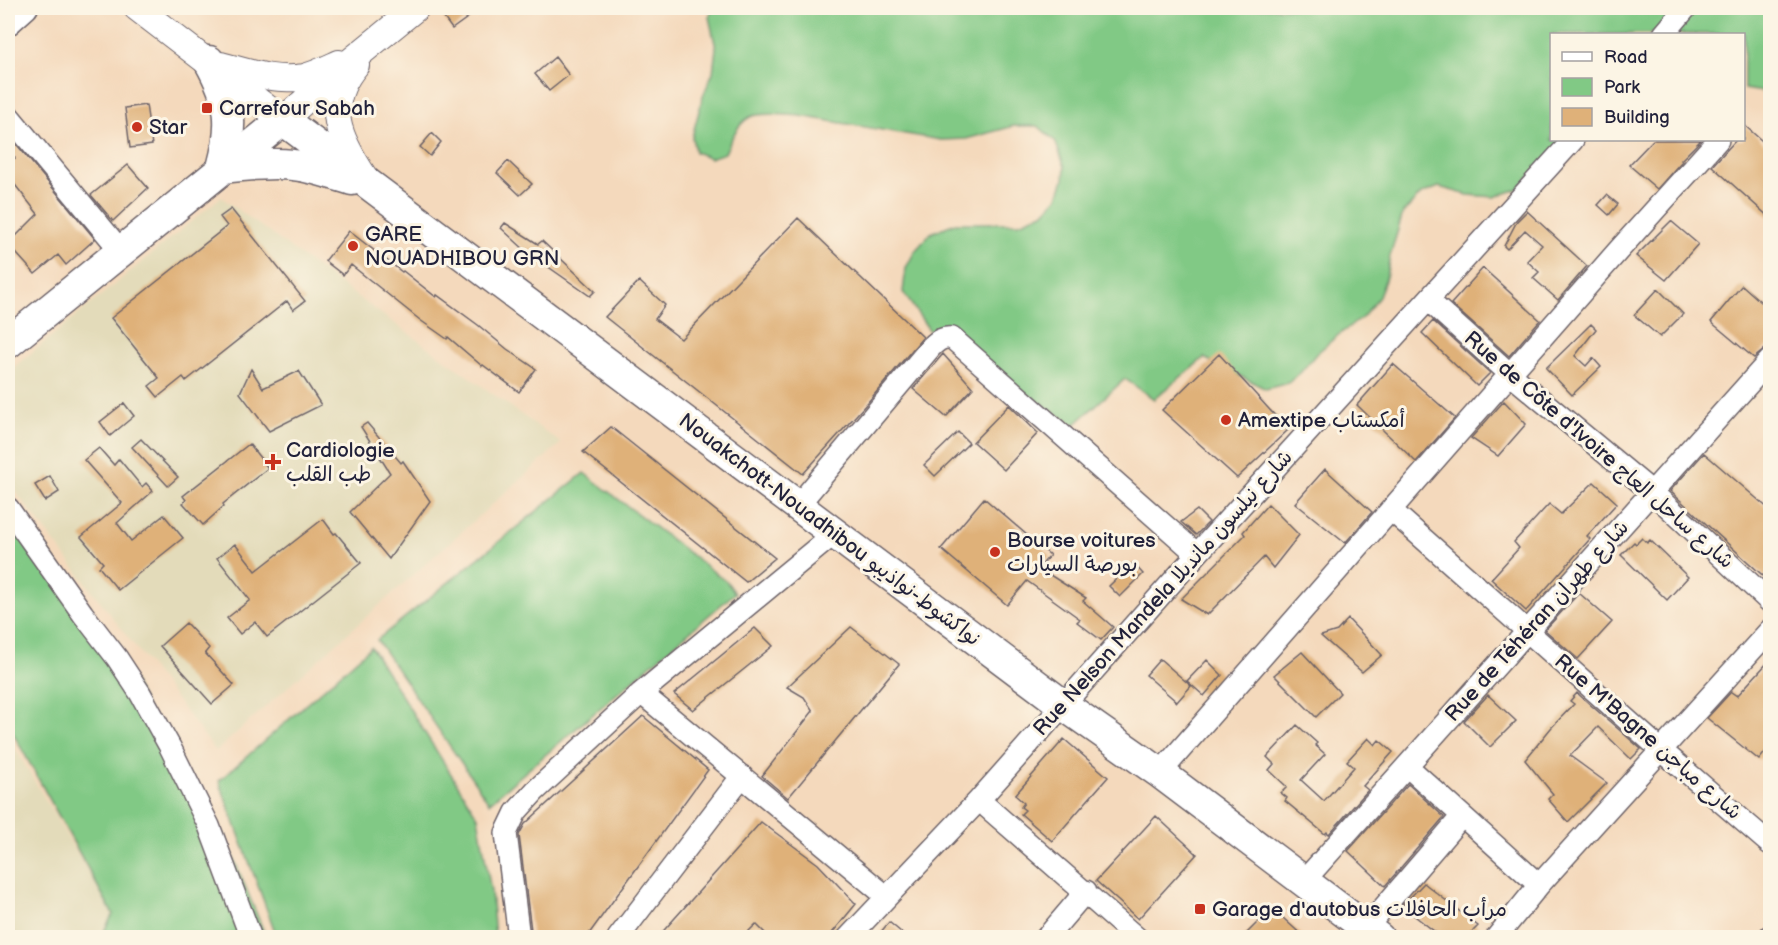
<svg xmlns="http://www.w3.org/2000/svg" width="1778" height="945" viewBox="0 0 1778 945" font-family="'Balsamiq Sans','Playpen Sans Arabic',sans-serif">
<rect width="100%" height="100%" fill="#fcf5e5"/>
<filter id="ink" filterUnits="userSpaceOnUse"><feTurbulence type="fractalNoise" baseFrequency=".0167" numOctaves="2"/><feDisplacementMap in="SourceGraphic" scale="12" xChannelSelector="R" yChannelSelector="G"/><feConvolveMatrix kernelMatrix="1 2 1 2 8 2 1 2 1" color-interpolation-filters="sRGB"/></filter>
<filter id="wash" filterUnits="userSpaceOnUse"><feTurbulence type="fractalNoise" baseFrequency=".008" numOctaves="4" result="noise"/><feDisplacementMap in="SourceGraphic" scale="24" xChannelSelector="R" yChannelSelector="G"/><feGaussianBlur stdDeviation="1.35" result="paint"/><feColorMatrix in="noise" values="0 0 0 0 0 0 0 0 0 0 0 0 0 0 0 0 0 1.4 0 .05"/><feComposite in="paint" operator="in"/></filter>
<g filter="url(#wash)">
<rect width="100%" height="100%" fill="#f4d9bc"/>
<path fill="#e3dbba" d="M221 197 305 259 561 443 216 751 8 482V372Z
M8 736 113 914 101 937H8Z"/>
<path fill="#81c985" stroke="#527660" stroke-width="1.5" d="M713 8H1770V93L1744 89V34H1552V140H1565L1518 189 1494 197 1468 195 1439 187 1421 194 1403 213 1390 256 1386 277 1379 297 1363 317 1337 336 1316 354 1301 372 1288 383 1266 389 1204 358 1154 399 1125 379 1074 425 929 330 903 292 906 268 915 251 931 233 955 223H1019L1043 213 1058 197 1064 179 1065 167 1055 141 1038 126H1014L966 139 941 140 800 116C789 115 759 112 750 117 737 124 731 140 725 153L710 158 695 152 692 137 703 96 713 72 716 48 709 17Z
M584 473 727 582 735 593 489 803 377 640Z
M8 492 129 672 195 808 224 835 266 937H101L113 914 8 724Z
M371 647 478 817 491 891 495 937H277L219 781Z"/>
<g id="blocks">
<path fill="#dfb179" d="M449 8H481L452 29 441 14Z
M555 57 569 75 549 91 535 74Z
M146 105 152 145 130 148 125 108Z
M1743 124 1770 148V218L1712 166 1736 140H1743Z
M432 133 441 142 430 156 420 147Z
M8 134 95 239 66 265 58 255 35 274 8 244 38 214 8 176V164L15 158 8 148Z
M1653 140H1701L1681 160 1682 161 1657 189 1629 165Z
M508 161 532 184 520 195 497 173Z
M128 165 148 188 113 221 91 195Z
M1607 195 1618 204 1609 215 1598 205Z
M231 209 305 301 293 310 287 301 186 381 183 377 158 397 149 386 159 378 111 318 227 226 220 217Z
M1527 211 1587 266 1558 300 1533 278 1539 272 1527 261 1542 245 1525 230 1507 249 1504 246 1517 221Z
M798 218 923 337 868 402 803 474 605 317 639 281 665 305 655 319 681 339Z
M1671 221 1698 244 1666 280 1636 256Z
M505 223 538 244 542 241 595 291 590 296 527 252 501 228Z
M349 231 402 272 403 271 436 297 437 295 478 325 507 349 536 369 519 392 483 365 482 366 448 337 447 339 420 320 351 265 343 275 325 261Z
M1483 268 1540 320 1509 356 1451 304Z
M1742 285 1770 310V345L1754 358 1711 322Z
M1658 289 1683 314 1660 337 1634 315Z
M1433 321 1490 373 1477 386 1422 333Z
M1591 324 1596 329 1575 356 1586 366 1593 358 1601 367 1572 395 1546 368Z
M943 354 973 388 946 417 913 389Z
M1219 354 1288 430 1237 478 1162 410Z
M1393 364 1455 418 1416 462 1357 405Z
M251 369 263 388 299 371 321 405 269 431 240 393Z
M1504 401 1526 424 1498 456 1471 438Z
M124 403 134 416 110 436 100 422Z
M1009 405 1038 433 1004 470 973 442Z
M367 423 401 463 403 461 430 501 389 559 350 512 390 473 361 427Z
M611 427 775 558 746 582 583 452Z
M958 432 969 443 935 476 924 465Z
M141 439 178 477 168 486 132 447Z
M249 444 268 468 223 504 224 506 203 525 183 503 186 500 183 496Z
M99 448 114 465 119 459 142 487 146 483 153 491 117 523 131 541 164 515 183 538 118 590 99 567 103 563 81 537 122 503 84 460Z
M1704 453 1770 510V582L1670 491Z
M1325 469 1372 512 1345 543 1295 503Z
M50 476 59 492 45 501 35 485Z
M1594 482 1617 503 1587 536 1590 539 1526 611 1491 579 1519 548 1514 542 1549 504 1561 514Z
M984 498 1050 555 1039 568 1086 598 1083 601 1113 627 1101 640 1077 622 1080 619 1027 581 1007 605 941 549Z
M1268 504 1299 535 1273 568 1264 557 1207 615 1181 599 1245 535 1243 532Z
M1197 510 1209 522 1196 535 1181 522Z
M323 519 334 534 336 533 361 563 267 637 255 622 240 634 227 618 250 600 217 558 235 544 256 571Z
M1642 538 1647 543 1650 540 1688 577 1667 600 1621 555 1634 542 1636 544Z
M1133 563 1143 574 1120 597 1109 586Z
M1579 593 1612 622 1578 659 1545 630Z
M1348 619 1382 655 1362 672 1321 636 1337 631Z
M186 623 209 648 205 653 234 685 212 704 160 646Z
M851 627 899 664 788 798 762 776 813 711 804 697 787 687Z
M755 628 773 646 693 710 674 694Z
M1302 652 1340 693 1316 717 1274 675Z
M1160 659 1191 686 1177 702 1146 675Z
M1207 660 1222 675 1204 696 1187 681Z
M1770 660V746L1759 760 1707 718 1731 692 1737 696Z
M1577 693 1641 749 1631 759 1598 727 1570 756 1607 783 1568 822 1548 799 1553 794 1525 760 1551 728 1574 704 1570 701Z
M1488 695 1516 721 1490 747 1464 721Z
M643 716 708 770 586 938H532L519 835 525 824Z
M1297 725 1317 743 1315 745 1325 754 1301 780 1324 801 1354 767 1347 761 1368 738 1375 745 1379 740 1393 752 1363 786 1368 790 1329 834 1327 832 1325 834 1285 801 1287 798 1281 793 1287 787 1269 770 1274 764 1267 757Z
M1064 739 1108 777 1052 841 1021 814 1025 810 1021 807 1024 803 1015 795Z
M1408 784 1444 817 1385 886 1348 851Z
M1156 816 1197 854 1138 919 1096 881Z
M761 822 818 864 856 904 828 938H770L756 924 742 938H657Z
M1424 883 1478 926 1466 938H1443L1402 906Z
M1272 908 1305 938H1242Z
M889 922 908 938H876Z"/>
</g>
</g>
<g filter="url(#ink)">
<use href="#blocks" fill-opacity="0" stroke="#6c6268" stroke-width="1.5"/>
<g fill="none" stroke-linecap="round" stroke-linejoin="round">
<defs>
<path id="minor" d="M8 25 27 8
M1664 34 1686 8
M8 115 121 251
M1428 300 1510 374 1652 492 1770 602
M798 505 931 347C938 340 943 337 952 338L1197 554
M8 508 83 614 117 658 140 693 170 747 209 826 251 938
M1391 510 1661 750 1770 844
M641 693 886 896
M1407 766 1539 885
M1160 773 1617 252 1718 140
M979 800 1137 938
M1303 882 1770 360
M1366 928 1462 816
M519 938 506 833 516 812 535 791 641 693 834 534
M618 938 742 776
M848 938 979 800 1197 554 1573 140
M1046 938 1086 891
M1496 938 1539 885 1770 630
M1769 938 1770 936"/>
<path id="major" d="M137 8 283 120 341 69 416 8
M221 65C248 72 275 82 304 77 316 74 328 68 339 63
M356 65C322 105 339 139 365 178"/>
<path id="highway" d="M209 61C232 102 234 124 222 168
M222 168C246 166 269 162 293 165 313 167 333 174 352 180
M8 343 283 120 1062 704 1160 773 1379 938"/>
</defs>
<use href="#minor" stroke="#6c6268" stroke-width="24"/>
<use href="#major" stroke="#6c6268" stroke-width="28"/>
<use href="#highway" stroke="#6c6268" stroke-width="33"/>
<use href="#minor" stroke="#fff" stroke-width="21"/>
<use href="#major" stroke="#fff" stroke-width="26"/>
<use href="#highway" stroke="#fff" stroke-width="30"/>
</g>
</g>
<g fill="#c8321e" stroke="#fcf5e5" stroke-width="2">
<rect x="201" y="102" width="12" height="12" rx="3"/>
<circle cx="137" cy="127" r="6"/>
<circle cx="353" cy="246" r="6"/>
<circle cx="1226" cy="420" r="6"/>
<path d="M270 453h6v6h6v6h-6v6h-6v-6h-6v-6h6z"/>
<circle cx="995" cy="552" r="6"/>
<rect x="1194" y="903" width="12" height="12" rx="3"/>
</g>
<g text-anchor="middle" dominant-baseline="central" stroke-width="6" stroke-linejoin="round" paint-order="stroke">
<g font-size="21" fill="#22223b" stroke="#fcf5e5" text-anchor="start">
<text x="219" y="108">Carrefour Sabah</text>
<text x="149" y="127">Star</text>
<text x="365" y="234">GARE<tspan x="365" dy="24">NOUADHIBOU GRN</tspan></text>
<text x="1238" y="420">Amextipe أمكستاب</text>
<text x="286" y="450">Cardiologie<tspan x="286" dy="24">طب القلب</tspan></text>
<text x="1007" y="540">Bourse voitures<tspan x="1007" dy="24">بورصة السيارات</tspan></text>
<text x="1212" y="909">Garage d'autobus مرأب الحافلات</text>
</g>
<g font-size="21" fill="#22223b" stroke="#fcf5e5">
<text transform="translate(1599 450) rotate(41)">Rue de Côte d'Ivoire شارع ساحل العاج</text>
<text transform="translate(830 530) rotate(37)">Nouakchott-Nouadhibou نواكشوط-نواذيبو</text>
<text transform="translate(1163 593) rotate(-48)">Rue Nelson Mandela شارع نيلسون مانديلا</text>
<text transform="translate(1537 621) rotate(-48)">Rue de Téhéran شارع طهران</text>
<text transform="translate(1648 737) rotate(41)">Rue M'Bagne شارع مباجن</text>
</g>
</g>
<rect width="1778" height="945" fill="none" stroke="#fcf5e5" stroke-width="30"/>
<rect x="1550" y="33" width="195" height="108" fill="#fcf5e5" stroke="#a5a1a1" stroke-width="1.5"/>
<rect x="1562" y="52" width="30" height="9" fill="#ffffff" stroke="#a5a1a1" stroke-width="1.5"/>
<text x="1604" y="63" font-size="18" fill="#22223b">Road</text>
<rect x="1562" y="78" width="30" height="18" fill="#81c985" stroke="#a5a1a1" stroke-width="1.5"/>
<text x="1604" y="93" font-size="18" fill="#22223b">Park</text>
<rect x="1562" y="108" width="30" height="18" fill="#dfb179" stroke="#a5a1a1" stroke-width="1.5"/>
<text x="1604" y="123" font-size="18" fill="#22223b">Building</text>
</svg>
